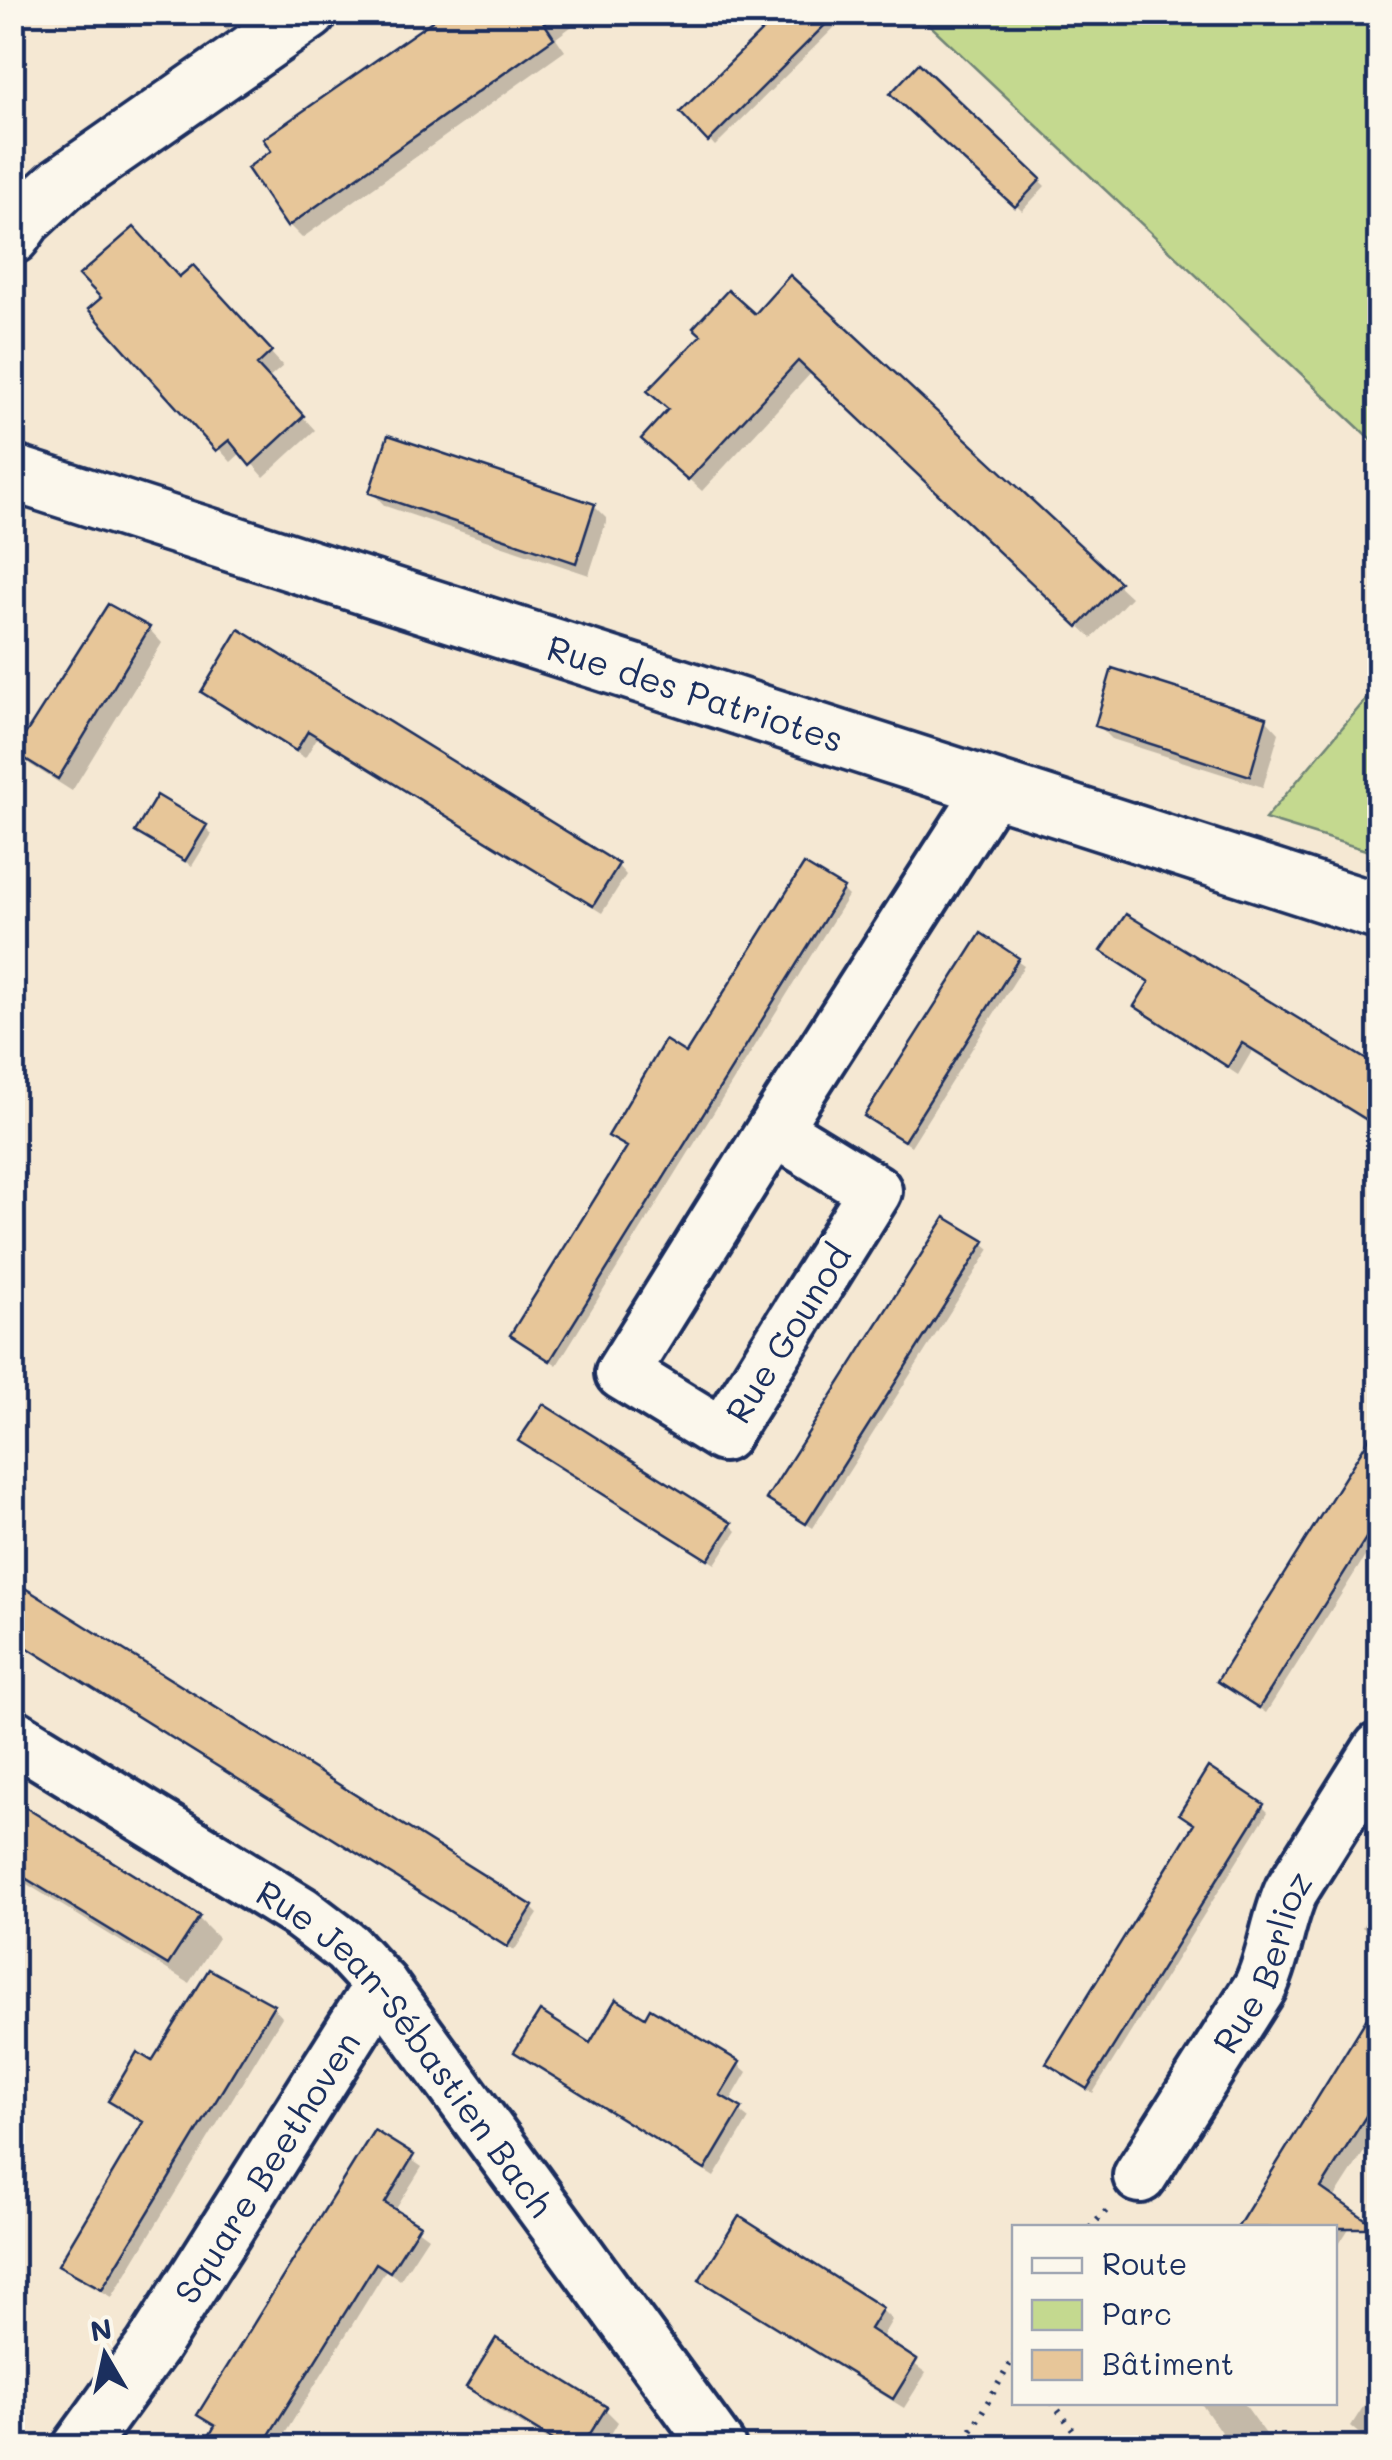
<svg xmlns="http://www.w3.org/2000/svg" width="1392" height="2460" viewBox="0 0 1392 2460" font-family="Mali,sans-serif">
<rect width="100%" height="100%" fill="#f5e8d3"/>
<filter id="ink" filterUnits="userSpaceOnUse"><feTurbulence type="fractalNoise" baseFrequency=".01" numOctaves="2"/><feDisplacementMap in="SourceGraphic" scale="20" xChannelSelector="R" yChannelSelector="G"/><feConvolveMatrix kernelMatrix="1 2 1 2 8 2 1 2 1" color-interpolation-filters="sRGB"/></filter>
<g filter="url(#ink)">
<path fill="#c4d98f" stroke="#708476" stroke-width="2.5" d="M917 13H1379V447Z
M1379 684V854L1265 819Z"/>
<path fill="#0003" d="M210 12H252L227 30Z
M447 12H591L556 38 565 51 302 238 289 225Z
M785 12H850L715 146 684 112Z
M919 66 1045 186 1022 211 893 94Z
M790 279 1131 597 1092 638 812 372 702 491 657 451 755 318Z
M205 281 283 366 268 379 315 430 264 477 242 452 231 462 92 309Z
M372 492 594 506 607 519 589 575 385 506Z
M108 607 149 629 162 643 72 791 31 765 17 752Z
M240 632 618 866 626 875 602 913 317 738 305 758 212 700 204 692Z
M1266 719 1279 733 1263 787 1112 739 1098 725Z
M205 827 212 834 192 866 145 837Z
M842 890 848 896 557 1365 519 1340 629 1148 611 1135Z
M982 937 1024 966 911 1146 874 1122Z
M1104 951 1380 1071V1130L1252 1051 1238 1075 1147 1015 1137 1006 1150 984Z
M983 1243 990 1249 813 1528 775 1504Z
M543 1407 731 1525 737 1531 715 1564 527 1447 521 1441Z
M1380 1426V1533L1266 1713 1220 1681Z
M12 1638 532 1908 538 1914 514 1951Z
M12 1802 198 1918 218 1938 189 1983 12 1875Z
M1262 1806 1268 1812 1093 2093 1056 2069Z
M1380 1899V1942L1362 1927Z
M210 1972 273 2007 282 2017 112 2297 71 2274 61 2264 144 2124 111 2100 153 2065Z
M1380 2003V2127L1333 2200 1355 2219 1334 2252V2228H1240Z
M646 2020 738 2064 747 2072 729 2103 749 2119 714 2177 526 2060 518 2052 590 2046Z
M375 2134 422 2167 394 2212 428 2237 400 2280 386 2270 276 2448H205L216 2428 200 2415Z
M702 2279 882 2310 892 2320 881 2339 926 2373 904 2408 713 2290Z
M1380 2380V2448H1377L1351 2426Z
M469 2387 605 2409 618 2422 603 2448H561L482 2400Z
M1200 2402H1243L1276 2448H1232Z"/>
<path fill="#e7c699" stroke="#1b2f5e" stroke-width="2.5" d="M445 12H537L554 38 287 227 247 168 271 151 263 139Z
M781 12H838L708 142 680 112Z
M919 63 1041 179 1015 207 890 94Z
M134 227 179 277 193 265 272 351 257 365 304 416 250 466 229 440 216 451 88 309 101 298 79 275Z
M790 275 1120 582 1078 627 798 361 688 480 641 439 668 409 647 391 701 335 693 328 728 290 755 314Z
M388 435 595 504 576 563 369 493Z
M108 604 150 627 58 779 14 752Z
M239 629 619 864 593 906 308 731 296 751 201 692Z
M1112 668 1267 717 1250 776 1095 726Z
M157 795 207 825 185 861 135 832Z
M804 864 844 888 550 1361 510 1335 627 1147 608 1136 665 1040 686 1053Z
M1126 914 1380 1068V1128L1242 1043 1228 1067 1134 1006 1149 982 1101 951Z
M981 933 1019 958 904 1141 864 1116Z
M945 1217 985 1241 806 1524 766 1499Z
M543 1404 732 1523 708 1560 518 1441Z
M1380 1421V1516L1259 1708 1217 1681Z
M12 1580 533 1906 507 1947 12 1638Z
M1208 1767 1264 1804 1087 2089 1046 2063 1194 1824 1179 1814Z
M12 1799 200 1916 168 1965 12 1870Z
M209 1969 274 2005 102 2289 58 2265 143 2122 108 2101 137 2052 152 2061Z
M1380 1997V2124L1366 2116 1321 2188 1378 2228H1237Z
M616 1999 645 2017 650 2008 740 2062 720 2095 742 2108 705 2170 514 2052 540 2011 590 2043Z
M374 2130 414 2155 385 2203 420 2225 390 2272 376 2263 261 2448H202L215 2426 197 2415Z
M739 2216 883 2308 870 2329 917 2360 893 2399 699 2280Z
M496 2338 607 2407 581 2448H566L466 2387Z"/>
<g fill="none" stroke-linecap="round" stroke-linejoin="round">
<defs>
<g id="street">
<path d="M774 1129 875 1191 723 1435 622 1373 774 1129 992 789"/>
<path id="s1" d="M12 1735 301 1913 347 1948 381 1985 719 2448"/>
<path id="s2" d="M1140 2176 1260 1987C1275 1956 1277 1922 1291 1891L1380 1749"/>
<path id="s3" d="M79 2448 152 2347 381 1985"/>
</g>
<g id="secondary">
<path d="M12 236 24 219 62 184 309 12"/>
<path id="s4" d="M12 473 1380 912"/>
</g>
</defs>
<use href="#street" stroke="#1b2f5e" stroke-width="60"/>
<use href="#secondary" stroke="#1b2f5e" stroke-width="62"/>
<path stroke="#1b2f5e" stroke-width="6" stroke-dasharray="2.5 8" stroke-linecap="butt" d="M1090 2228 1106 2211
M1052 2402 1087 2448
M961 2448 1014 2357"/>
<use href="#street" stroke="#fbf7ec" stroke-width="52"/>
<use href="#secondary" stroke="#fbf7ec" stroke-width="55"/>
</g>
</g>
<g text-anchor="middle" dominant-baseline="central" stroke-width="10" stroke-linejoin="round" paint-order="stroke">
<g font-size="35" fill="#1b2f5e" stroke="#fbf7ec">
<text stroke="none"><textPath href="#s4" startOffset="718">Rue des Patriotes</textPath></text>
<text transform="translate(787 1333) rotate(-58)">Rue Gounod</text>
<text stroke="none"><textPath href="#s2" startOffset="248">Rue Berlioz</textPath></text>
<text stroke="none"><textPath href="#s1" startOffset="510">Rue Jean-Sébastien Bach</textPath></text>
<text stroke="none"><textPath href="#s3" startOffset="338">Square Beethoven</textPath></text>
</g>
</g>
<rect width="1392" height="2460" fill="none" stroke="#fbf7ec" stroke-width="50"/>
<rect x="25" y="25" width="1342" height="2410" fill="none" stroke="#1b2f5e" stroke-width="4" filter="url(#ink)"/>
<rect x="1012" y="2225" width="325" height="180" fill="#fbf7ec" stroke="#a1a7b3" stroke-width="2.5"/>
<rect x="1032" y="2258" width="50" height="15" fill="#fbf7ec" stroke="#a1a7b3" stroke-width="2.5"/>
<text x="1102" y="2275" font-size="30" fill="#1b2f5e">Route</text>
<rect x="1032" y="2300" width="50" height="30" fill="#c4d98f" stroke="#a1a7b3" stroke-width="2.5"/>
<text x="1102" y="2325" font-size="30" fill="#1b2f5e">Parc</text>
<rect x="1032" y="2350" width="50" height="30" fill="#e7c699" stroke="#a1a7b3" stroke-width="2.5"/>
<text x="1102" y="2375" font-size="30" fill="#1b2f5e">Bâtiment</text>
<g transform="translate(105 2355) rotate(351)" stroke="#fbf7ec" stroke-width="8" paint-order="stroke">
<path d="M0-8L18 38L0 25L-18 38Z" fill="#1b2f5e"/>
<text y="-15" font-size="28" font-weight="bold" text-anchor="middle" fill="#1b2f5e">N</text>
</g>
</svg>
